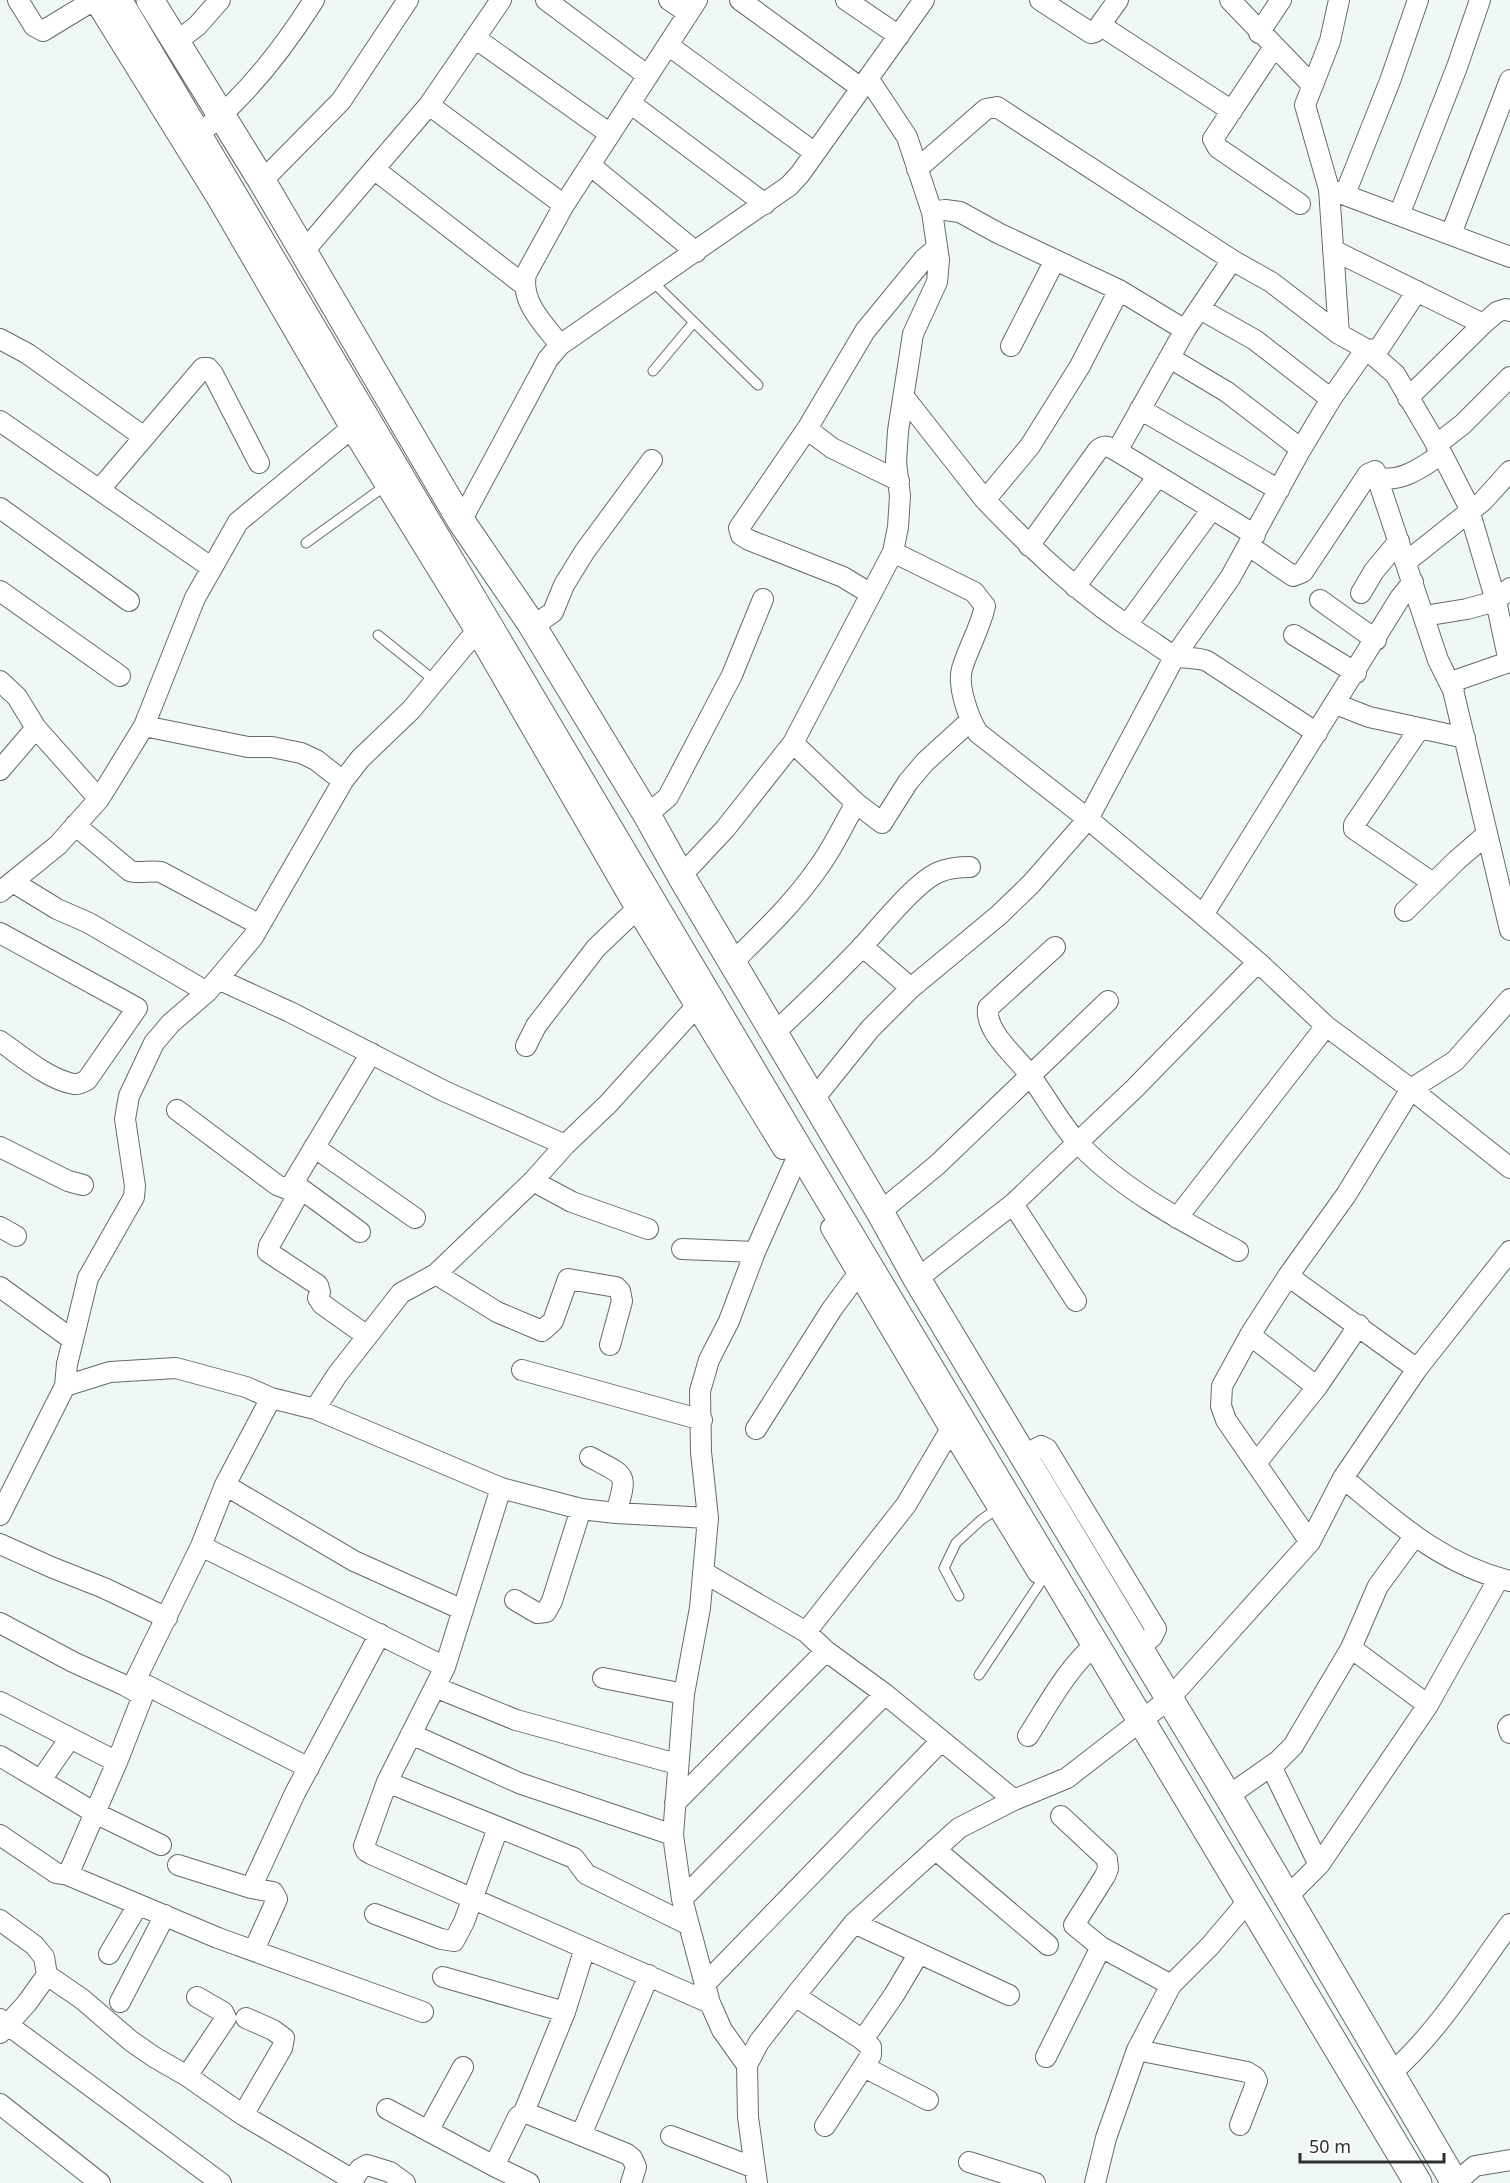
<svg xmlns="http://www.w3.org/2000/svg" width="1510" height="2183" viewBox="0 0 1510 2183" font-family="'Noto Sans',sans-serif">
	<rect width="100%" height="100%" fill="#eff8f2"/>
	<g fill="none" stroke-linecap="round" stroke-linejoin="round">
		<defs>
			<path id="service" d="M 653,282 L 758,385
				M 653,371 L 694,322
				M 306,543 L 385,486
				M 378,635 L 435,681
				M 959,1596 L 944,1568 L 956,1543 L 981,1520 L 997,1509
				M 979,1675 L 1042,1580"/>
			<path id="minor" d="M 18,0 L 34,26 L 43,31 L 94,0
				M 94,0 L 218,200 L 351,429 L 476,632 L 636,909 L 783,1149
				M 546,0 L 648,76
				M 669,0 L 688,13
				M 740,0 L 861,88
				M 846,0 L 899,36
				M 1040,0 L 1091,33 L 1095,32 L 1118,0
				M 1230,0 L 1312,85
				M 1339,0 L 1330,41 L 1305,105 L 1329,189 L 1510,257
				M 1100,25 L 1232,111
				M 1259,33 L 1281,0
				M 475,38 L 610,134
				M 176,42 L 197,26 L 220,0
				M 668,45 L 815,153
				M 1274,47 L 1213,139 L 1218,148 L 1300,204
				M 630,103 L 765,204
				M 429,105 L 564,205
				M 199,134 C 245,98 283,49 314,0
				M 590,165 L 696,252
				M 374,169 L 524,285
				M 917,169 L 986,109 L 997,107 L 1232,260 L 1271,282 L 1339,334
				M 262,181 L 341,101 L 408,0
				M 1345,194 L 1390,81 L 1418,0
				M 932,212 L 945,210 L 960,212 L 998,233 L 1119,290 L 1185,330 L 1232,260
				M 1399,215 L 1457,67 L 1480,0
				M 1451,234 L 1510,80
				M 1333,250 L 1483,324
				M 304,251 L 429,105 L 501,0
				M 1119,290 L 1080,366 L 1030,446 L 985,500 C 1034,551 1084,599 1145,637 C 1154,642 1166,653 1176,656 C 1186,659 1197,657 1207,661 L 1317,733
				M 1200,309 L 1255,340 L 1331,399
				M 1185,330 L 1117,451 L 1255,535
				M 0,339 L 28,354 L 144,437
				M 560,345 C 544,324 520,302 526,274 L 564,205 L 697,0
				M 1011,346 L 1055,260
				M 1366,349 L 1395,374 L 1442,454 L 1467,503 L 1496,601 L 1509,662 L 1457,680 L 1453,690 L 1510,930
				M 1366,349 L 1375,350 L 1380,347 L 1417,291
				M 1170,358 L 1227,392 L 1301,449
				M 904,397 L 985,500
				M 1408,398 L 1483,324 L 1497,312 L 1506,309 L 1510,311
				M 1140,409 L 1279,490
				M 0,421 L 212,568
				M 807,429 L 832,448 L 899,481
				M 1436,445 L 1463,424 L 1510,377
				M 1378,477 C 1401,484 1423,466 1442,454
				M 100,489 L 203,368 L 208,368 L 213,374 L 259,463
				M 0,508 L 129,601
				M 461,521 L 548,359 L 560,345 L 789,186 L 800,174 L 924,0
				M 1029,546 L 1098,450 C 1105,444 1109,447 1117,451
				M 1249,546 L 1293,576 L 1303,572 L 1368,474 L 1375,471 L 1438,660 L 1453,690
				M 893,552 L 974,592 L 985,606 C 980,629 968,648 962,669 C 957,686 969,719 978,733 L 1088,819 L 1203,915 L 1258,962 L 1326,1026 L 1411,1089 L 1510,1168
				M 1406,562 L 1483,501 L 1510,471
				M 1075,587 L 1158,476
				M 0,591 L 120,676
				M 1361,593 L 1374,571 L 1399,541
				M 871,594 L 843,577 L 749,540 L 741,535 L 739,528 L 807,429 L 865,331 L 924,259 L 937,248
				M 1320,600 L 1376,640
				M 1424,616 L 1467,609 L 1496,601 L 1510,588
				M 530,622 L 539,622 L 553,612 L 564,585 L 585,551 L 652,460
				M 1127,625 L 1212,509
				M 1294,635 L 1356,673
				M 0,681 L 17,697 L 36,728 L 99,799
				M 1336,704 L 1369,717 L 1465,738
				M 144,726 L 248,747 L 272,747 L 301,753 L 316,760 L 343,781
				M 1420,728 L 1354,825 L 1354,829 L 1433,883
				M 793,743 L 856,803 L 882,823 L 908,782 L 925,762 L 970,721
				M 0,770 L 36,728
				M 647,815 L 668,797 L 732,675 L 763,599
				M 75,825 L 130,871 C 139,874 151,870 161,872 L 260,925
				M 681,876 L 725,829 L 793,743 L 893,552 L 898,527 L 900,496 L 896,462 L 898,431 L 913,334 L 937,282 L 939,260 L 932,212 L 907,137 L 868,78
				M 13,882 L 57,909 L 89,923 L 207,992
				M 0,892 L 58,845 L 99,799 L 109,783 L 144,726 L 195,598 L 238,522 L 359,422
				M 1405,911 L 1456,861 L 1487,834
				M 1203,915 L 1400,598 L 1413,582
				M 0,933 L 137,1008 L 87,1080 C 83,1082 78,1085 74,1084 C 49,1080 20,1055 0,1041
				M 862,946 L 911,988
				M 1055,947 L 988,1008 C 985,1030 1012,1053 1025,1069 C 1044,1092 1058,1122 1079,1144 C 1123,1190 1182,1221 1238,1251
				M 733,962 C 763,932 794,903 818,868 C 833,848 843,825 856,803
				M 218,979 L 290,1012 L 444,1091 L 565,1145
				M 773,1034 C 802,1007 831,979 859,950 C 878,930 915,882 939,872 C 949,868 959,867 970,867
				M 526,1046 L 536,1026 L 596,948 L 644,902
				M 813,1100 L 870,1029 L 911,988 L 999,915 L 1031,884 L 1088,819 L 1175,656 L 1230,578 L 1301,449 L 1331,399 L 1366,349 L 1339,334 L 1329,189
				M 177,1110 L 277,1185 L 295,1192
				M 0,1147 L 68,1181 L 83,1185
				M 314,1147 L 415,1218
				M 533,1181 L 572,1202 L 648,1229
				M 293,1183 L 360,1232
				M 1013,1204 L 1076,1301
				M 880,1212 L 937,1165 L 1108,1001
				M 1177,1218 L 1326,1026
				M 0,1227 L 16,1236
				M 831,1228 L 951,1431 L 1038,1573
				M 682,1249 L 755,1252
				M 436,1274 L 497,1312 L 542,1331 L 553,1321 L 568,1279 L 616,1287 L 620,1291 L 622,1301 L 610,1345
				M 1288,1276 L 1417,1369
				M 917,1279 L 1013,1204 L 1135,1088 L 1258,962
				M 0,1287 L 73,1340 L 67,1364 L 65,1386 L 0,1515
				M 1250,1335 L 1317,1387
				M 367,1336 L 322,1304 L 318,1298 L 320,1292 L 318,1285 L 268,1252 L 269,1246 L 295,1200 L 293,1183 L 371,1053
				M 73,1340 L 88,1278 L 134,1197 L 135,1186 L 125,1119 L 129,1096 L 154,1043 L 171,1023 L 207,992 L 253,937 L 343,781 L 360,759 L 411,710 L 484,622
				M 522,1370 L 702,1420
				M 65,1386 L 110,1372 L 176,1368 L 246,1387 L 271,1398 L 315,1409 L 501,1488 L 581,1509 L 616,1513 L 708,1518
				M 271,1398 L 225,1485 L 201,1546 L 137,1677 L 142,1683 L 309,1768
				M 315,1409 L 337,1375 L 401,1293 L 436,1274 L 533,1181 L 565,1145 L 608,1104 L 703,999
				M 756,1429 L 832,1309 L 852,1282 L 868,1271
				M 1023,1456 L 1041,1446 L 1047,1449 L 1156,1629 L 1152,1637 L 1138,1649
				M 590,1457 C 627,1477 628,1472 616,1513
				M 1257,1462 L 1317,1387 L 1359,1325
				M 1343,1478 C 1396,1522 1441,1564 1510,1581
				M 225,1485 L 354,1561 L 463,1610
				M 501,1488 L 445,1667 L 387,1782 L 364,1846 L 366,1851 L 371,1854 L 710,2003
				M 1310,1542 L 1226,1420 L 1221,1406 L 1222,1386 L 1250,1335 L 1288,1276 L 1346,1195 L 1411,1089 L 1455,1061 L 1510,999
				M 0,1544 L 51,1567 L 104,1588 L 167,1618
				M 201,1546 L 445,1667
				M 703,1572 L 806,1632 L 906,1505 L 955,1422
				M 515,1600 L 537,1613 L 546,1612 L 552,1601 L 581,1509
				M 0,1623 L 73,1662 L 124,1685 L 140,1694 L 142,1698 L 117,1762 L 68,1875
				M 806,1632 L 826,1651 L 885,1694 L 1014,1800
				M 1351,1648 L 1428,1705
				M 603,1678 L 684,1694
				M 435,1687 L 516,1720 L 677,1764
				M 0,1702 L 117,1762
				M 1510,1725 L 1508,1727 L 1510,1733
				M 411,1734 L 519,1783 L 673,1835
				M 1028,1736 C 1048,1705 1067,1668 1096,1644
				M 0,1756 L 95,1813 L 161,1845
				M 1271,1766 L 1319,1865
				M 41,1780 L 70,1738
				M 387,1782 L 574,1858 L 586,1874 L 689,1925
				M 1228,1796 L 1278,1761 L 1293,1746 L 1351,1648 L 1378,1586 L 1414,1537
				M 675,1803 L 826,1651
				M 1061,1816 L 1107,1859 L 1108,1869 L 1105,1876 L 1074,1925 L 1101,1947
				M 0,1835 L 56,1873 L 68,1875 L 218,1938 L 423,2012
				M 935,1849 L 1048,1945
				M 178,1865 L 251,1888 L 273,1892 L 277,1899 L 254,1950
				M 251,1888 L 295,1793 L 380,1634
				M 1286,1898 L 1319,1865 L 1428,1705 L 1499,1578
				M 682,1899 L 885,1694
				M 375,1914 L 441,1939 L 454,1941 L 464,1922 L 498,1828
				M 0,1920 L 34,1945 L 44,1957 L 47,1975 L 27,2003 L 0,2033
				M 854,1923 L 1009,1995
				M 109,1954 L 138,1905
				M 47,1975 L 82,1999 L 131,2041 L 154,2057 L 187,2076 L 243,2115 L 353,2180
				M 443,1977 L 565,2012
				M 704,1985 L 941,1741
				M 795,1996 L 860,2038 L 867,2034 L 894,1995 L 919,1953
				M 120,2002 L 165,1915
				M 0,2019 L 221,2183
				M 1137,2050 L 1247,2072 L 1255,2077 L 1257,2081 L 1240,2125
				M 1046,2057 L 1101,1947 L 1171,1985
				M 747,2065 L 722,2030 L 710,2003 L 682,1899 L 673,1835 L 684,1694 L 700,1608 L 708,1518 L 701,1452 L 700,1391 L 709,1360 L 729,1321 L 755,1252 L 800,1151
				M 864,2067 L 928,2100
				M 1390,2074 C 1437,2034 1473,1974 1510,1924
				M 187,2076 L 226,2018 L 223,2012 L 197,1997
				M 0,2104 L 100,2183
				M 387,2109 L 494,2166 L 518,2117 L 524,2112 L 627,2154 L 632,2158 L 636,2167 L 631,2183
				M 524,2112 L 565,2012 L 585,1948
				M 243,2115 L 282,2048 L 284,2038 L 273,2030 L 246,2018
				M 825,2126 L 871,2055 L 871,2047 L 860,2038
				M 428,2131 L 463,2067
				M 581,2135 L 649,1975
				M 671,2136 L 755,2168
				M 969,2162 L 1035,2183
				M 494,2166 L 529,2183
				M 351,2183 L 360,2169 L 367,2165 L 390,2172 L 405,2183
				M 757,2183 L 748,2117 L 747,2065 L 759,2042 L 795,1996 L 854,1923 L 959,1828 L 1014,1800 L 1067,1778 L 1169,1699 L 1310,1542 L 1343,1478 L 1417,1369 L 1510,1251
				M 1095,2183 L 1106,2138 L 1137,2050 L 1171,1985 L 1210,1946 L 1248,1901
				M 1455,2183 L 1475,2166 L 1510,2160"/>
			<path id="secondary" d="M 118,0 L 800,1151 L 1418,2183
				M 150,0 L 262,181 L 461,521 L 530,622 L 647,815 L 681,876 L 880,1212 L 917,1279 L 1228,1796 L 1455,2183"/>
		</defs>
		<use href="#service" stroke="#656c67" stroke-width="11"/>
		<use href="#minor" stroke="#656c67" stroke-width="22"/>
		<use href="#secondary" stroke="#656c67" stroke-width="29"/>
		<use href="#service" stroke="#fff" stroke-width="9"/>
		<use href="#minor" stroke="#fff" stroke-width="20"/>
		<use href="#secondary" stroke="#fff" stroke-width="27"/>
	</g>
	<path d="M1300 2153v9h144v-9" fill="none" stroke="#2e322f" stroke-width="3"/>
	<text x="1309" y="2153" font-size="18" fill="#2e322f" stroke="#ffffff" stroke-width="4.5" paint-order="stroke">50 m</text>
</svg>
